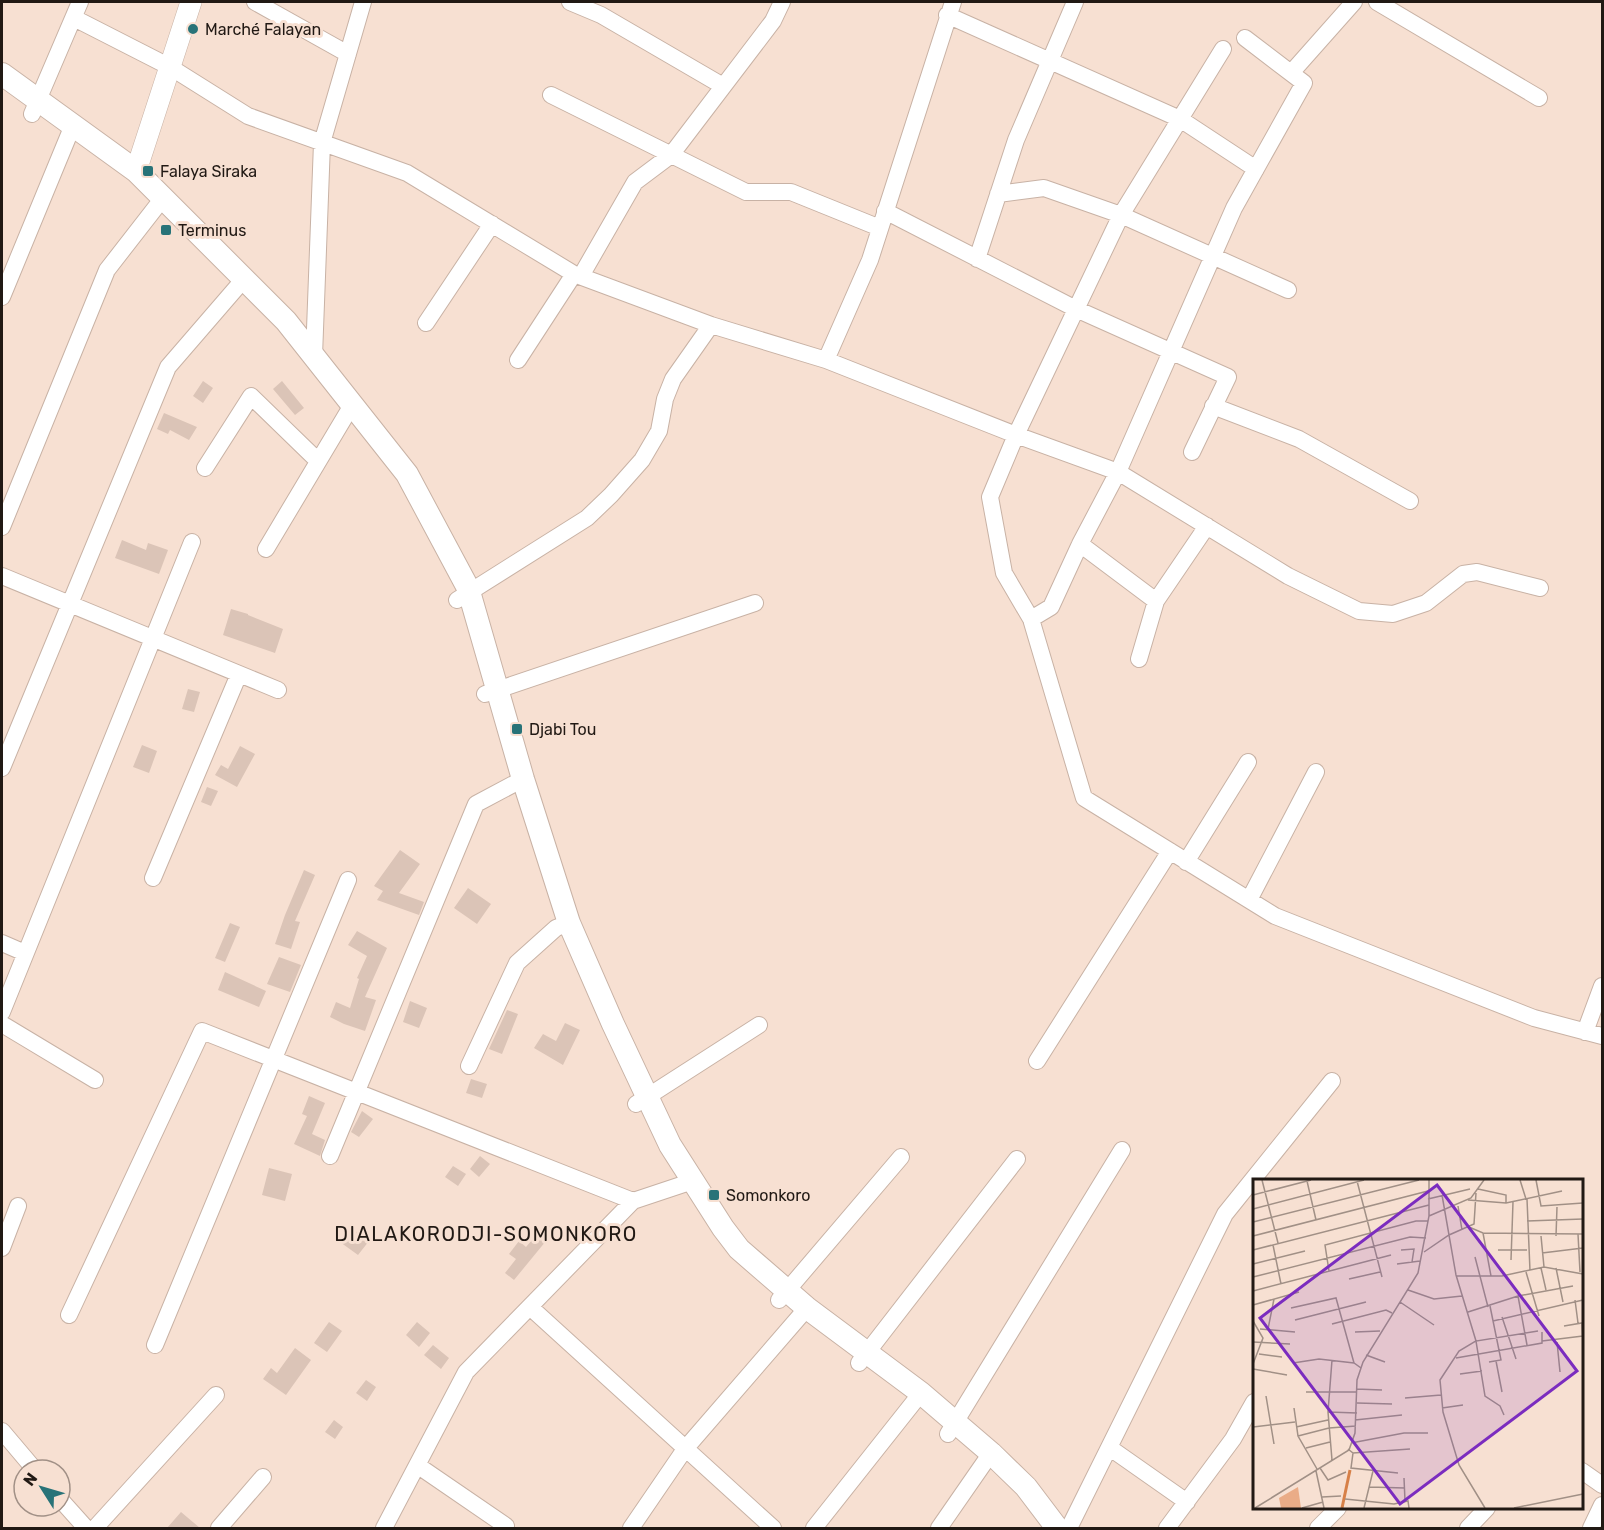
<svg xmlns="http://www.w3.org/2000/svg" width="1604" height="1530" viewBox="0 0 1604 1530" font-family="Rubik,sans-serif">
	<rect width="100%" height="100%" fill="#f7e0d2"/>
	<path fill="#dbc4b7" d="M 203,381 L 213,388 L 203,403 L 193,396 Z
		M 282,381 L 304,408 L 295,415 L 273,389 Z
		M 164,413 L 197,427 L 189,440 L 170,430 L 168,434 L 157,429 Z
		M 122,540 L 146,550 L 148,543 L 168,550 L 159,574 L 115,558 Z
		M 231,609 L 248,614 L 248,615 L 283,629 L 275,653 L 223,635 Z
		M 188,689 L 200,692 L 194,712 L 182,709 Z
		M 142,745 L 157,751 L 149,773 L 133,767 Z
		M 240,746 L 255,754 L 237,787 L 215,775 L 221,765 L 228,769 Z
		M 207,787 L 218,791 L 211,806 L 201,802 Z
		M 400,850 L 420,864 L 399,893 L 424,902 L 419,915 L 377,900 L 383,891 L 374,886 Z
		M 304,870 L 315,875 L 295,921 L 300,922 L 291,949 L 275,944 L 285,915 Z
		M 468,888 L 491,904 L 477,924 L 454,908 Z
		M 230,923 L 240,927 L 225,962 L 215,958 Z
		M 357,931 L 387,948 L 365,997 L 376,1000 L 365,1031 L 344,1024 L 330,1017 L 336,1002 L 350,1008 L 359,979 L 357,978 L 367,956 L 348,945 Z
		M 279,957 L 301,965 L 290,992 L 267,984 Z
		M 225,972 L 266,991 L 259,1007 L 218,990 Z
		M 410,1001 L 427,1008 L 419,1028 L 403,1022 Z
		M 507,1010 L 518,1014 L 502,1054 L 489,1049 Z
		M 565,1023 L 580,1030 L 563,1065 L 534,1048 L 543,1034 L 556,1041 Z
		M 471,1079 L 487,1084 L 482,1098 L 466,1093 Z
		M 309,1096 L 325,1103 L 312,1134 L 325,1140 L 320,1156 L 294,1144 L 307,1116 L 302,1114 Z
		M 362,1111 L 373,1119 L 359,1137 L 351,1132 Z
		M 480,1156 L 490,1164 L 479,1177 L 470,1169 Z
		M 453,1166 L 466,1174 L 458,1186 L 445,1177 Z
		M 269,1168 L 292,1174 L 285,1201 L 262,1195 Z
		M 546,1223 L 555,1230 L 514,1280 L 505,1273 L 516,1259 L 509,1254 L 519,1241 L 526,1247 Z
		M 350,1227 L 369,1241 L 358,1255 L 340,1242 Z
		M 329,1322 L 342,1331 L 327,1352 L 314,1343 Z
		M 417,1322 L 430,1333 L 419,1347 L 406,1335 Z
		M 433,1345 L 449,1358 L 441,1369 L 424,1355 Z
		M 295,1348 L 311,1360 L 286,1395 L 263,1379 L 271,1368 L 277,1373 Z
		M 366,1380 L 376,1387 L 367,1401 L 356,1393 Z
		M 334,1420 L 343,1427 L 335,1439 L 325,1432 Z
		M 181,1512 L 200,1528 L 167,1528 Z"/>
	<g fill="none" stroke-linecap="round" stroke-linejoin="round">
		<defs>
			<path id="minor" d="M 255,2 L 348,54
				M 570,2 L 601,15 L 723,86
				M 1377,2 L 1539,98
				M 947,15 L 1180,119 L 1256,169
				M 74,18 L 170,67 L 248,116 L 407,173 L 574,274 L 711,325 L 826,360 L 1016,435 L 990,497 L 1004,573 L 1031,619 L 1084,798 L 1275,916 L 1534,1018 L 1602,1036
				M 1223,49 L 1121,215 L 1016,435 L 1118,472 L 1288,576 L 1359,611 L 1393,614 L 1426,603 L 1463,574 L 1477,572 L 1540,588
				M 1291,73 L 1354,2
				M 551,95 L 746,192 L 791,192 L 880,228
				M 32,114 L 80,2
				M 998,194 L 1044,188 L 1121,215 L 1288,290
				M 885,211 L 1076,309 L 1228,377 L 1192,452
				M 977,259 L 1016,140 L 1075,2
				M 581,276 L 635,182 L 671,155 L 773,21 L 782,2
				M 2,297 L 73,125
				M 426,323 L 492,224
				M 314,356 L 322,143 L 363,2
				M 518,360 L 574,274
				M 826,360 L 870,260 L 953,2
				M 1213,406 L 1299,439 L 1410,501
				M 205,468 L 251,396 L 318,461
				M 2,527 L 107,270 L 163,198
				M 1080,544 L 1156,601
				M 266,549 L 352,405
				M 2,576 L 278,690
				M 457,600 L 587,518 L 611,495 L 642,460 L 659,431 L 665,399 L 673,379 L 711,325
				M 1031,619 L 1051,607 L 1080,544 L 1118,472 L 1234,208 L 1304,83 L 1245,38
				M 1139,659 L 1156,601 L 1207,526
				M 485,694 L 755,603
				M 2,768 L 168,367 L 244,279
				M 1186,862 L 1248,762
				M 153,878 L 239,674
				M 1249,900 L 1316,772
				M 2,943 L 25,953
				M 2,1012 L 192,542
				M 2,1024 L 95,1080
				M 1585,1032 L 1602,986
				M 1037,1061 L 1170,851
				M 469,1066 L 517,963 L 556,928 L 569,923
				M 636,1104 L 759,1025
				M 330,1156 L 476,804 L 523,779
				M 2,1248 L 18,1206
				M 779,1300 L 901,1157
				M 530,1307 L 773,1528
				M 69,1315 L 202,1031 L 633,1201
				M 155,1345 L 348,880
				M 859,1363 L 1017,1159
				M 2,1431 L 35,1470
				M 948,1434 L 1122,1150
				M 1110,1448 L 1187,1502
				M 417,1465 L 506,1526
				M 1582,1471 L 1602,1485
				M 60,1499 L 86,1528
				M 95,1528 L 216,1395
				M 219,1528 L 263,1477
				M 384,1528 L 466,1372 L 633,1201 L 693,1181
				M 631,1528 L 685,1449 L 807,1308
				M 814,1528 L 921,1393
				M 939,1528 L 991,1453
				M 1069,1528 L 1225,1214 L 1332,1081
				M 1167,1528 L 1233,1439 L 1254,1402
				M 1318,1528 L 1338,1508
				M 1468,1528 L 1487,1508
				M 1591,1528 L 1602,1505"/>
			<path id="tertiary" d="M 136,171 L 191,2"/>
			<path id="secondary" d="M 2,74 L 136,171 L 286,321 L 407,474 L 468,588 L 523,779 L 569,923 L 613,1024 L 670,1145 L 723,1228 L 739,1249 L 807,1308 L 921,1393 L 991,1453 L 1026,1487 L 1057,1528"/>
		</defs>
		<use href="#minor" stroke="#c8b2a5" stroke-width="18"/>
		<use href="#tertiary" stroke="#c8b2a5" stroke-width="22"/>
		<use href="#secondary" stroke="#c8b2a5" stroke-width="24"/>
		<use href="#minor" stroke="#fff" stroke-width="16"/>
		<use href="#tertiary" stroke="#fff" stroke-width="21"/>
		<use href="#secondary" stroke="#fff" stroke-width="22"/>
	</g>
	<g fill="#287378" stroke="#f7e0d2" stroke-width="2">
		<circle cx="193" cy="29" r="6"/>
		<rect x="142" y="165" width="12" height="12" rx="3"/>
		<rect x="160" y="224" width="12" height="12" rx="3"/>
		<rect x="511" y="723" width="12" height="12" rx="3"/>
		<rect x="708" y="1189" width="12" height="12" rx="3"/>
	</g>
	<g text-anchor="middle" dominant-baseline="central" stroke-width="6" stroke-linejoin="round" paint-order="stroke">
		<g font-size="16" fill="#211914" stroke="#f7e0d2" text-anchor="start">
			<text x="205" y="29">Marché Falayan</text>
			<text x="160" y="171">Falaya Siraka</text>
			<text x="178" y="230">Terminus</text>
			<text x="529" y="729">Djabi Tou</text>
			<text x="726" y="1195">Somonkoro</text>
		</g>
		<g font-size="20" letter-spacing="1.5" fill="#211914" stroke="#f7e0d2">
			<text x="486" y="1234">DIALAKORODJI-SOMONKORO</text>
		</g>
	</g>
	<g transform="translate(1253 1179)">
		<rect width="330" height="330" fill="#f7e0d2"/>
		<path d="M 45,308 L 48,329 L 28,329 L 26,319 Z" fill="#eaac87"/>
		<path fill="none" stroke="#d78048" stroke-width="3" d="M 89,329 L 97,291"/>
		<path fill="none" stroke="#a19086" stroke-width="1.5" d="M 9,1 L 25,64M 267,1 L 273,20M 283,1 L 288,27 L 330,24M 54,2 L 63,41M 104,2 L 129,98M 225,10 L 253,16 L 253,24M 0,16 L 58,1M 189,16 L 203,96 L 223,162 L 206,172 L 187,201 L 190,233 L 206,286 L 232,329M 175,20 L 217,10M 274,20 L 277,92M 215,21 L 253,24 L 309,12M 205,27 L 209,51M 0,30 L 111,1M 176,37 L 218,19 L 231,1M 274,42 L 330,40M 0,43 L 166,1M 216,48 L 230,54 L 330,55M 230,54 L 238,97M 325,55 L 327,93M 0,57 L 175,12M 288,57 L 291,88M 303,57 L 304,28M 20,66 L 28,105M 0,71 L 176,26M 148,71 L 161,70 L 159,83M 245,71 L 274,71M 171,73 L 196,56 L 221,45 L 223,14M 289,74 L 330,69M 222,78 L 235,128M 258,81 L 260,23M 0,85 L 52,72M 144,85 L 167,82M 288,89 L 293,111M 303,89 L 310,123M 76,92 L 72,66 L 163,42 L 175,42M 273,93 L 286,137M 203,97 L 249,97 L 291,88 L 330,95M 0,98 L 157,58 L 173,59M 96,100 L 127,93M 155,111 L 181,120 L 209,117M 0,112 L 138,76M 265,117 L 274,166M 322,121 L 325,144M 147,123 L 181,146M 0,126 L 46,113M 38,129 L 83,119 L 101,184M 215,133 L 265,117 L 320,107M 249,138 L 263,180M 42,141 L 113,123M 0,142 L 10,159 L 0,185M 240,142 L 330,121M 79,145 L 133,131 L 139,134M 311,147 L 329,144 L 330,163M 7,150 L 42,153M 15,150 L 21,120M 102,153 L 127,152M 289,162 L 330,157M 0,163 L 37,165M 304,163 L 307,193M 6,175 L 29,178M 113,176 L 132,183M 203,179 L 289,164 L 289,153M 243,182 L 249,213M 236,183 L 248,181 L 237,127M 40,184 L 66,180 L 101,184 L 108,189M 0,190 L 34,196M 207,195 L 229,192M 103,210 L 129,211M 53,213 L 103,213M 13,217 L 21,265M 152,219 L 188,216M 104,224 L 139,225M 41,229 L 45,257 L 64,290M 189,229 L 210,226M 75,233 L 104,234M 251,236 L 247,227 L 232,217 L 223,162 L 285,152M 102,241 L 149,236M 0,248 L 42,243M 43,248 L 75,241M 45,257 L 76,249 L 103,247M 98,264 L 151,254 L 175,254M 53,269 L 77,263M 95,270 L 100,274 L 157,270M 100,274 L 98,289 L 145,294M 79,281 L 75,233 L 79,181M 67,289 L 75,301 L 93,293M 63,292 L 71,329M 151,299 L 152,322M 116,308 L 152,309M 69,318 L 88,317M 92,320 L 141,325 L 155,322 L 156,329M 2,329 L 96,271 L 102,254 L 104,201 L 110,183 L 165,94 L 176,37 L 176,1M 49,329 L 70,323M 111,329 L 120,292M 261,329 L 330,315"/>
		<path fill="#7b2cbf" fill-opacity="0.15" stroke="#7b2cbf" stroke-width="3" d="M 184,6 L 324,192 L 147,325 L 7,139 Z"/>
		<rect width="330" height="330" fill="none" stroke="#211914" stroke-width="3"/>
	</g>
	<rect width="1604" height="1530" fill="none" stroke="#211914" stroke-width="6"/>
	<g transform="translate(42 1488) rotate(307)"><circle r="28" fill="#f7e0d2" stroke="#a19086" stroke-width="1.5"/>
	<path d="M0-4.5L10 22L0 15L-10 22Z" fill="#287378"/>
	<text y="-9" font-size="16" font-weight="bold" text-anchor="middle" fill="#211914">N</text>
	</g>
</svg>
